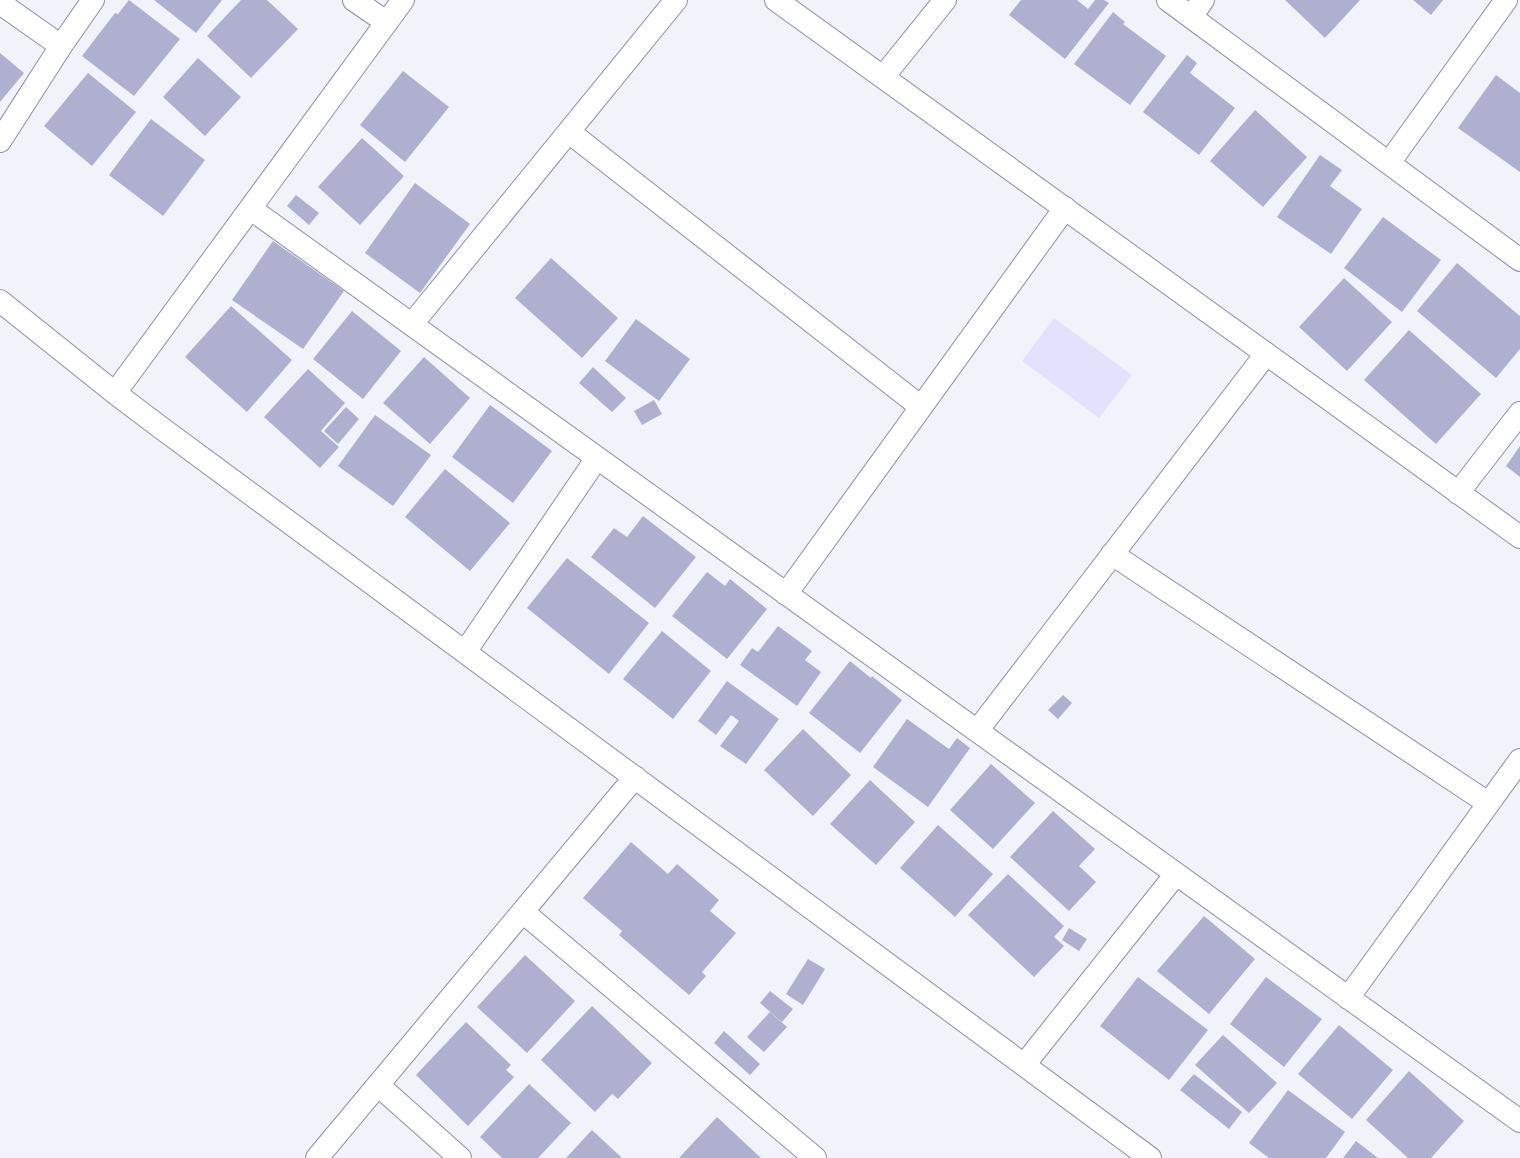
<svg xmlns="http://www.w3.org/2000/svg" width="1520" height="1158" viewBox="0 0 1520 1158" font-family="'Roboto Condensed',sans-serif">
	<rect width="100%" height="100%" fill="#f2f3fa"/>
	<path fill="#e2e2fd" d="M 1054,318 L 1132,375 L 1099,418 L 1022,361 Z"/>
	<path fill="#afafd0" d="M 129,0 L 180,39 L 134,96 L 82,56 L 115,13 L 118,14 Z
		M 154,0 L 222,0 L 196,33 Z
		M 241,0 L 267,0 L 298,29 L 251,78 L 207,36 Z
		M 1021,0 L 1077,0 L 1088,9 L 1095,0 L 1104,0 L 1109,3 L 1065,59 L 1009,15 Z
		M 1285,0 L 1360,0 L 1325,38 Z
		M 1413,0 L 1443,0 L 1431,15 Z
		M 1113,12 L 1125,22 L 1123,24 L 1166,56 L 1130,105 L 1074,64 Z
		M 0,53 L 24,73 L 0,102 Z
		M 1187,55 L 1197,63 L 1190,73 L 1235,108 L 1199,155 L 1143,112 Z
		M 198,58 L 241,97 L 205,136 L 163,97 Z
		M 403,71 L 449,107 L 405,162 L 360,125 Z
		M 88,73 L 136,112 L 92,166 L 44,126 Z
		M 1496,75 L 1520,93 L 1520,172 L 1458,128 Z
		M 1255,110 L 1307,157 L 1263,207 L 1210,161 Z
		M 151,119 L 205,160 L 163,216 L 109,175 Z
		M 362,138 L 404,176 L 360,225 L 318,187 Z
		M 1320,155 L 1342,170 L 1330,186 L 1362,209 L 1331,254 L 1277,217 Z
		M 415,183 L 470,224 L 420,293 L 365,253 Z
		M 296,195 L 319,213 L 309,225 L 287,206 Z
		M 1383,217 L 1441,260 L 1402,312 L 1344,268 Z
		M 273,241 L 344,291 L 303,349 L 232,300 Z
		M 551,258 L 618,318 L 582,358 L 515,298 Z
		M 1457,263 L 1520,316 L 1520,349 L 1496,378 L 1417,311 Z
		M 1344,278 L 1392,322 L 1347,371 L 1299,327 Z
		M 231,306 L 292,360 L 247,412 L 185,357 Z
		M 352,311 L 401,351 L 363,399 L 313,359 Z
		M 636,319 L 690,359 L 659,401 L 605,361 Z
		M 1409,330 L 1481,394 L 1436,444 L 1364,380 Z
		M 424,357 L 470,398 L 430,444 L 383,403 Z
		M 593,367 L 626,398 L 612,412 L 579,383 Z
		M 308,369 L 345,403 L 321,431 L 339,447 L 320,468 L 264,417 Z
		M 654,400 L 662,414 L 642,425 L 634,411 Z
		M 490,405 L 552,451 L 513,503 L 452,457 Z
		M 346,407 L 359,419 L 338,444 L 324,431 Z
		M 375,415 L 431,455 L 393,506 L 338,466 Z
		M 1520,446 L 1520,477 L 1506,466 Z
		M 445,469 L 510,523 L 470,571 L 405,517 Z
		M 643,516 L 696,557 L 655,608 L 591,557 L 614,528 L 627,537 Z
		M 567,558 L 649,623 L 609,674 L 527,608 Z
		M 707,572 L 725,586 L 730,579 L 767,609 L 727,659 L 672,616 Z
		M 778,626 L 812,651 L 805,660 L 821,672 L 797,706 L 740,665 L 752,648 L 758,652 Z
		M 662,631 L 711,671 L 673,719 L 623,679 Z
		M 850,661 L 871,678 L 872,676 L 902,700 L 860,753 L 809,713 Z
		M 727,681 L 779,719 L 746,764 L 720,746 L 739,721 L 731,715 L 716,735 L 698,721 Z
		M 1063,695 L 1072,703 L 1058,719 L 1048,710 Z
		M 907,719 L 949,749 L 957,738 L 970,748 L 928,807 L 873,767 Z
		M 803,729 L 851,775 L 813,816 L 764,770 Z
		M 991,764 L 1035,803 L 993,849 L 950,810 Z
		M 870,780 L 915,822 L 876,865 L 830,824 Z
		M 1053,811 L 1095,849 L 1079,866 L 1096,882 L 1069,911 L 1010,857 Z
		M 938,825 L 993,874 L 955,917 L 900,868 Z
		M 631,842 L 668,874 L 677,864 L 719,900 L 710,911 L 736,933 L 702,972 L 706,976 L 689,995 L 619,935 L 622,931 L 583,898 Z
		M 1008,874 L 1064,926 L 1054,937 L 1064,946 L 1034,977 L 968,915 Z
		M 1204,916 L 1255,959 L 1209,1014 L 1157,971 Z
		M 1069,928 L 1087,939 L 1079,951 L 1062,940 Z
		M 525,955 L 575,1001 L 527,1053 L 477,1007 Z
		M 808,959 L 825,969 L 803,1005 L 786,994 Z
		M 1138,977 L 1208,1030 L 1169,1080 L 1100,1026 Z
		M 1266,977 L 1322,1019 L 1284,1067 L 1230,1024 Z
		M 770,991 L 793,1009 L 782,1022 L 760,1003 Z
		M 592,1006 L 652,1063 L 618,1099 L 612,1094 L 595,1112 L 541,1060 Z
		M 770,1012 L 787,1027 L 764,1052 L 747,1037 Z
		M 466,1022 L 511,1065 L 506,1070 L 514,1077 L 468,1126 L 416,1075 Z
		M 1339,1025 L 1393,1070 L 1352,1119 L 1298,1074 Z
		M 724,1031 L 760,1064 L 750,1075 L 714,1043 Z
		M 1223,1035 L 1277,1083 L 1249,1113 L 1195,1065 Z
		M 1409,1071 L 1464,1121 L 1431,1158 L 1408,1158 L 1366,1120 Z
		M 1194,1074 L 1242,1112 L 1229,1129 L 1180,1090 Z
		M 529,1084 L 571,1123 L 538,1158 L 502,1158 L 480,1137 Z
		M 1288,1090 L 1345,1132 L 1326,1158 L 1269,1158 L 1249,1143 Z
		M 717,1117 L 761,1158 L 679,1158 Z
		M 592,1130 L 622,1158 L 566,1158 Z
		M 1356,1141 L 1378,1158 L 1343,1158 Z"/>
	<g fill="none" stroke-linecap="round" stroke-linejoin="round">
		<defs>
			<path id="minor" d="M 354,0 L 386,22
				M 776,0 L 1520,537
				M 1168,0 L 1520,260
				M 0,3 L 61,46
				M 1191,17 L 1203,0
				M 883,77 L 945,0
				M 569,132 L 921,407
				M 0,141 L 61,46 L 93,0
				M 1389,163 L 1506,0
				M 251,209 L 1520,1121
				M 0,301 L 115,393 L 160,427 L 1150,1158
				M 412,324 L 676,0
				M 115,393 L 403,0
				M 1458,493 L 1520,413
				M 1112,554 L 1488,803
				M 786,594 L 1065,208
				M 465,652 L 597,458
				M 977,731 L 1266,354
				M 523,912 L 815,1158
				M 1348,998 L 1520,760
				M 1024,1065 L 1176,874
				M 378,1085 L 460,1158
				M 317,1158 L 635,777"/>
		</defs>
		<use href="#minor" stroke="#8d8dad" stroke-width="24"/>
		<use href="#minor" stroke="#fff" stroke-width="22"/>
	</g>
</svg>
